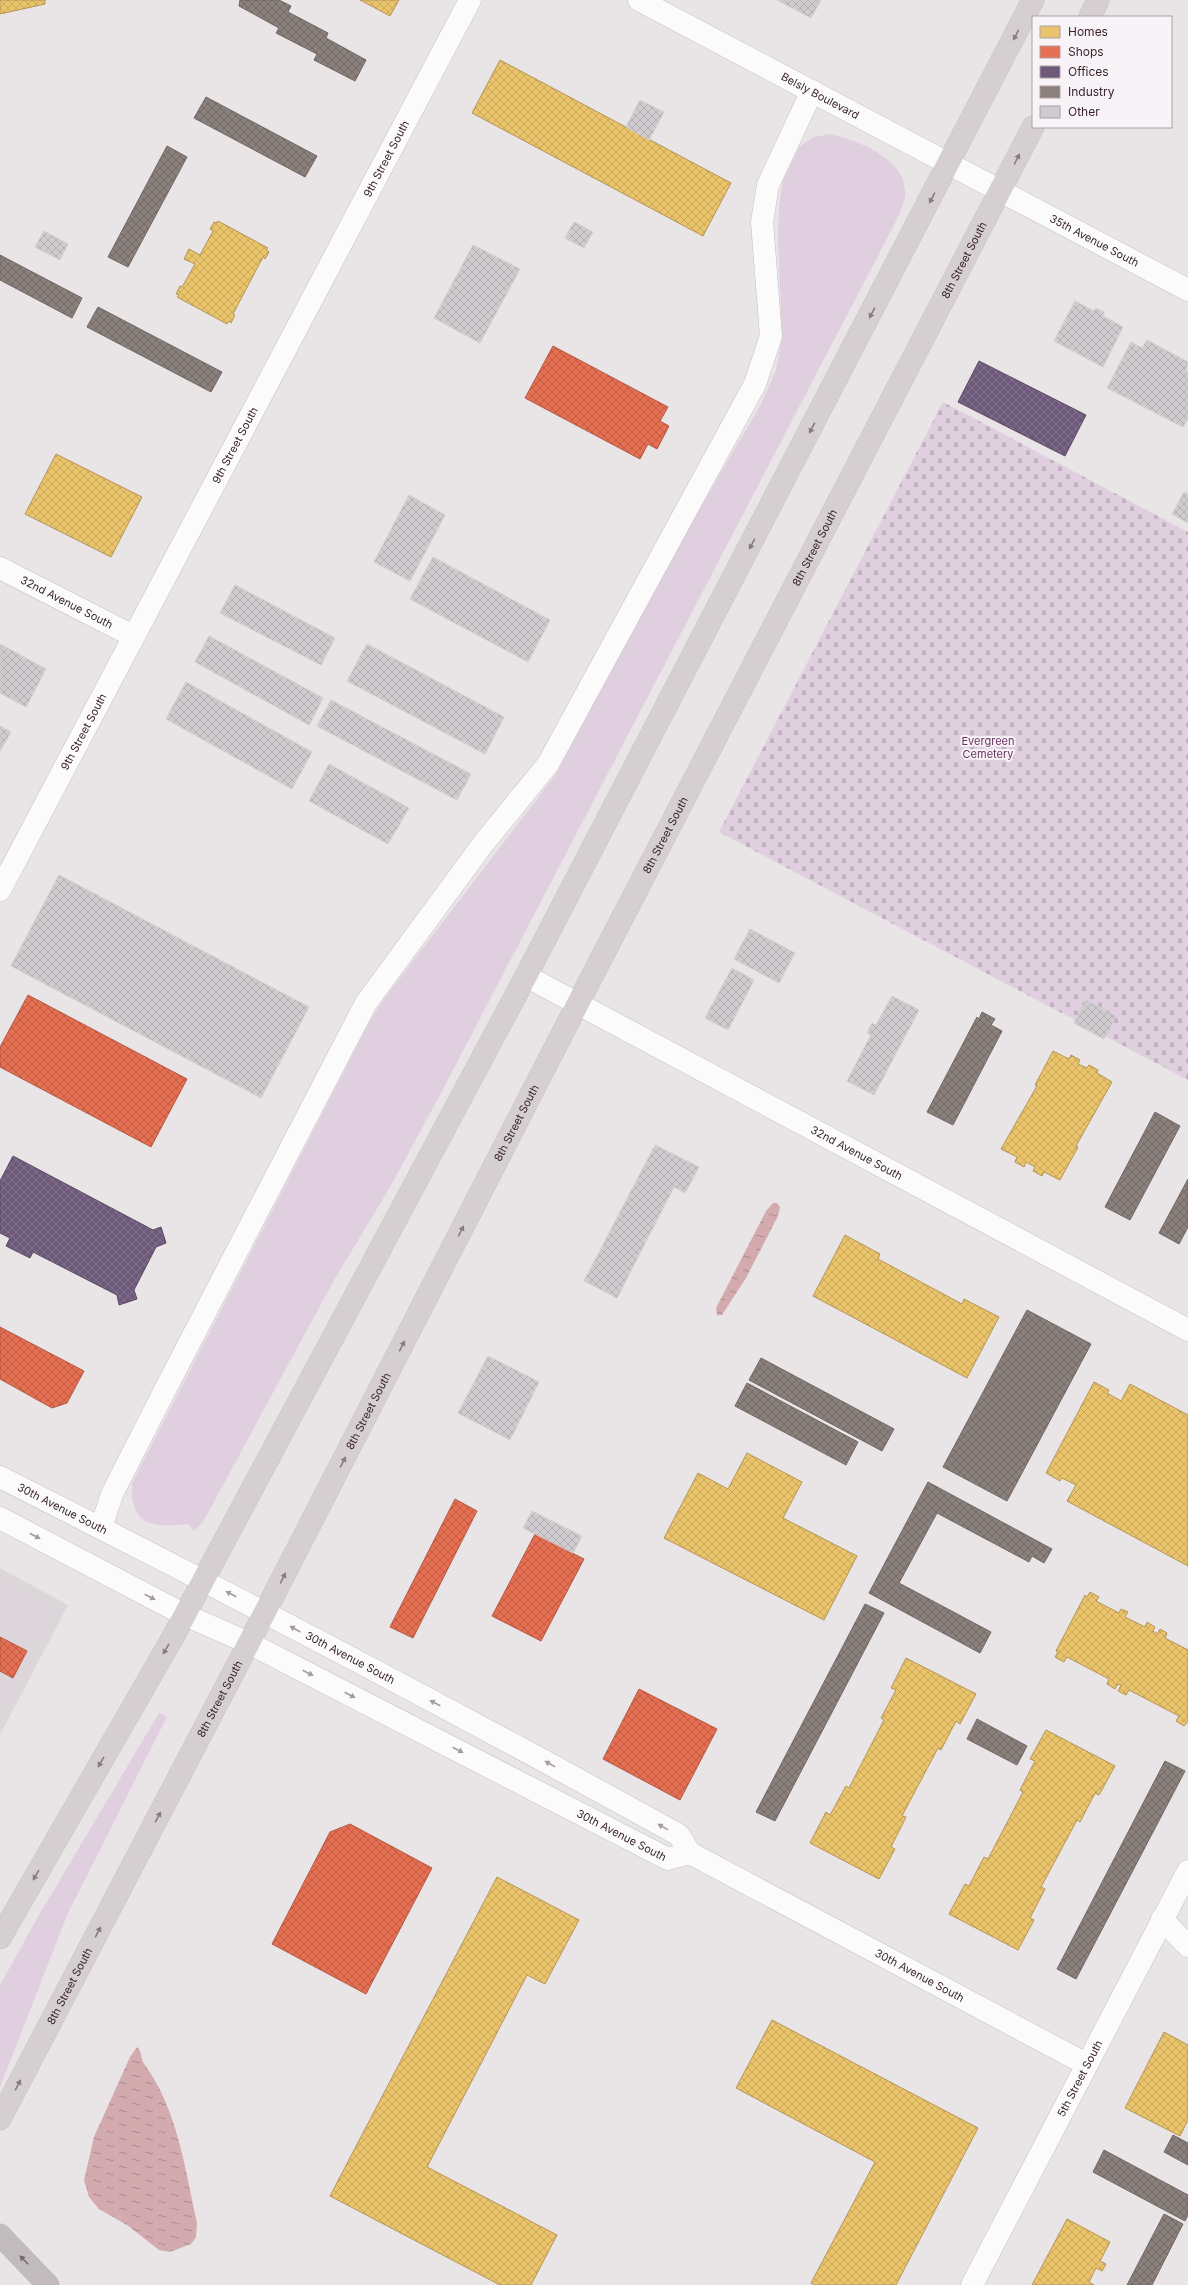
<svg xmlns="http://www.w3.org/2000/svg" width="1188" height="2285" viewBox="0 0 1188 2285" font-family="Inter,sans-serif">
	<defs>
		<pattern id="cemetery-stones" width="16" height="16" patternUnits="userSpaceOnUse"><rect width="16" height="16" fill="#e0d0df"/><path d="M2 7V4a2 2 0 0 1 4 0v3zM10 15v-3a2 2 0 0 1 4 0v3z" fill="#c1b2c0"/></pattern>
		<pattern id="water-ripples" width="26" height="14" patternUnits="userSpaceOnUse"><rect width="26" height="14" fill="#d3aaae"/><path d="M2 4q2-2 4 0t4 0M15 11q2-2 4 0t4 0" fill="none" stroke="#ac8a8e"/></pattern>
		<pattern id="homes-cross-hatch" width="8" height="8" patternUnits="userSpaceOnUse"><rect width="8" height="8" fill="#e9c46a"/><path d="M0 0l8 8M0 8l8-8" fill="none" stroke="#c9a85c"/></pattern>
		<pattern id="shops-cross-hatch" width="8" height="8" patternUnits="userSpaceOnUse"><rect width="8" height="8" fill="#e76f51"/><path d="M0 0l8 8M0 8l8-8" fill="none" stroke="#bc5b44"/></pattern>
		<pattern id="offices-cross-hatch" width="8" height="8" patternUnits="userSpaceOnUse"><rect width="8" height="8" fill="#6d597a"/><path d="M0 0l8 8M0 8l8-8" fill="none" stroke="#83728c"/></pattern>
		<pattern id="industry-cross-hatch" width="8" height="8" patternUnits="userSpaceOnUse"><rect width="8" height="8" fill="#8a817c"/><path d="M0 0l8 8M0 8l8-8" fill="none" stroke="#726966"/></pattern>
		<pattern id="building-cross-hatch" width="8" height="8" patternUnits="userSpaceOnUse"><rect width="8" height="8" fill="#d0cbce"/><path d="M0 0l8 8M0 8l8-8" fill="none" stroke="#b3aeb1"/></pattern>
	</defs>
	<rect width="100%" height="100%" fill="#e9e5e7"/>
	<path fill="#dcd5d9" d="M 0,1568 L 68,1605 L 0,1735 Z"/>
	<path fill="#e0d0df" d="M 830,134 C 858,140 909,160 905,196 C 903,211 888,236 881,250 L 440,1095 L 389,1189 L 333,1282 L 203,1522 L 194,1531 L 188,1524 C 167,1526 138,1530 133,1502 C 131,1496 133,1489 132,1483 L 371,1019 L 384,999 L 556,774 L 668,563 L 761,404 L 776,370 L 782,338 L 778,237 L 779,206 L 783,180 L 800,146 L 814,137 Z
		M 159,1713 L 167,1717 L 68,1913 L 0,2087 L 0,1985 L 39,1915 Z"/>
	<path fill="url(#cemetery-stones)" d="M 943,402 L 1188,532 L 1188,1080 L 719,832 Z"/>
	<path fill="url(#water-ripples)" d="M 773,1203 L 777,1203 L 780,1207 L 778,1216 L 746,1278 L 722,1315 L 717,1315 L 716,1308 L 766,1211 Z
		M 137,2047 C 143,2053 140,2059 145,2065 C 178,2111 185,2169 197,2223 L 196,2237 L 191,2244 L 170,2252 L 159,2250 L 127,2225 L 99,2209 L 89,2197 L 84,2180 L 94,2137 L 130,2057 Z"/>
	<path fill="url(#homes-cross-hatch)" stroke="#b49458" d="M 0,0 L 45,0 L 45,4 L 0,14 Z
		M 360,0 L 399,0 L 390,16 Z
		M 500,60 L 731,183 L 703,236 L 472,113 Z
		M 218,221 L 268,248 L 266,250 L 269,252 L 265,259 L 263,257 L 233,314 L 235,315 L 231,323 L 229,321 L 227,324 L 177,297 L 179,295 L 176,294 L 180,286 L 182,287 L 195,264 L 184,259 L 189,249 L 200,255 L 213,231 L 210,229 L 214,222 L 216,223 Z
		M 56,454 L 142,497 L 111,557 L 25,514 Z
		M 1053,1051 L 1069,1059 L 1071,1055 L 1080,1060 L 1078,1064 L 1087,1068 L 1089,1065 L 1098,1070 L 1097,1073 L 1112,1082 L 1076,1146 L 1078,1147 L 1060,1180 L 1044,1172 L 1042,1176 L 1033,1171 L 1035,1167 L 1026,1162 L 1024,1167 L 1015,1162 L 1017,1157 L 1001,1149 L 1037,1086 L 1035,1085 Z
		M 845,1235 L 880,1254 L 878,1259 L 962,1304 L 964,1299 L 999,1317 L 967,1378 L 813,1296 Z
		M 1094,1382 L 1109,1390 L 1107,1393 L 1121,1401 L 1130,1384 L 1188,1415 L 1188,1566 L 1067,1501 L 1076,1485 L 1062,1478 L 1060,1481 L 1046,1473 Z
		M 747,1453 L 802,1482 L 783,1518 L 857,1556 L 824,1620 L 664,1538 L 698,1473 L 728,1489 Z
		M 1090,1592 L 1099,1597 L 1096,1601 L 1119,1613 L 1121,1609 L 1128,1612 L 1125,1617 L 1145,1627 L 1147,1622 L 1155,1627 L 1153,1631 L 1157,1634 L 1160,1629 L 1167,1633 L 1165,1638 L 1188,1650 L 1188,1721 L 1184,1726 L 1176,1721 L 1179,1716 L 1129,1690 L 1126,1695 L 1118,1691 L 1121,1685 L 1118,1684 L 1115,1689 L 1107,1684 L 1109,1679 L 1067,1657 L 1064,1662 L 1055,1657 L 1058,1652 L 1056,1651 L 1085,1595 L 1087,1597 Z
		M 906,1658 L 976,1694 L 960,1724 L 956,1721 L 941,1750 L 938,1748 L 902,1816 L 906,1817 L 891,1847 L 895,1849 L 879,1879 L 810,1843 L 826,1812 L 830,1815 L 846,1786 L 849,1788 L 884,1720 L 881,1718 L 896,1690 L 891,1688 Z
		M 1046,1730 L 1115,1766 L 1099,1795 L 1095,1793 L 1080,1822 L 1077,1820 L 1041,1887 L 1045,1889 L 1030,1918 L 1034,1920 L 1018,1950 L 949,1914 L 965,1884 L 969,1886 L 984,1857 L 988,1859 L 1023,1792 L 1020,1790 L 1035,1761 L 1030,1759 Z
		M 497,1877 L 579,1920 L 545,1984 L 527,1975 L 427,2167 L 557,2235 L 531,2285 L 500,2285 L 330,2196 Z
		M 772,2020 L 978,2128 L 896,2285 L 815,2285 L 811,2283 L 875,2162 L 736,2088 Z
		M 1164,2032 L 1188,2045 L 1188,2120 L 1180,2136 L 1125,2108 Z
		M 1067,2219 L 1110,2242 L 1100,2261 L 1106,2264 L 1102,2271 L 1096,2268 L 1089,2282 L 1094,2285 L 1032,2285 Z"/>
	<path fill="url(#shops-cross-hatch)" stroke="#b35947" d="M 553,346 L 668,407 L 660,421 L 669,426 L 657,449 L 648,444 L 640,459 L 525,398 Z
		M 28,995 L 187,1079 L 151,1147 L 0,1067 L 0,1047 Z
		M 0,1327 L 84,1371 L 67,1403 L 52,1408 L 0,1379 Z
		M 455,1499 L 477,1511 L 413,1638 L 390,1627 Z
		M 535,1534 L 584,1559 L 541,1641 L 492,1616 Z
		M 0,1637 L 27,1651 L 13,1678 L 0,1671 Z
		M 639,1689 L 717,1729 L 680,1800 L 603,1759 Z
		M 350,1824 L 432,1868 L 366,1994 L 272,1944 L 330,1832 Z"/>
	<path fill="url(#offices-cross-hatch)" stroke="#5e4964" d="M 979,361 L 1086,415 L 1065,456 L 958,402 Z
		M 13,1156 L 153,1230 L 161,1227 L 166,1243 L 156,1247 L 134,1290 L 137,1299 L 119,1305 L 117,1295 L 33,1252 L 30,1258 L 6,1246 L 10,1238 L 0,1233 L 0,1181 Z"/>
	<path fill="url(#industry-cross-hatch)" stroke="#726565" d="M 240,0 L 279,0 L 291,6 L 288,12 L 328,33 L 326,38 L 366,60 L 355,81 L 314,60 L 317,54 L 276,33 L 279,28 L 239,6 Z
		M 206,97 L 317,156 L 305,177 L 194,118 Z
		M 167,146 L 187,157 L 128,267 L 108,257 Z
		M 0,255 L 82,298 L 72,318 L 0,280 Z
		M 98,307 L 222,372 L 211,392 L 87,327 Z
		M 982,1012 L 995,1019 L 991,1025 L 1002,1031 L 953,1125 L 927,1112 L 977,1017 L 979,1019 Z
		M 1155,1112 L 1180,1126 L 1130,1220 L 1105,1207 Z
		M 1188,1179 L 1188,1227 L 1179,1244 L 1159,1233 Z
		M 1027,1310 L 1091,1344 L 1007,1501 L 943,1467 Z
		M 761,1358 L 894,1429 L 882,1451 L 749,1380 Z
		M 747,1383 L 858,1442 L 846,1465 L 735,1406 Z
		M 928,1482 L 1052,1549 L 1044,1563 L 1032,1556 L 1029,1562 L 937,1513 L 899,1583 L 991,1632 L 980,1653 L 869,1593 Z
		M 865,1604 L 884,1613 L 775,1821 L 756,1812 Z
		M 977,1719 L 1027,1746 L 1017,1765 L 967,1739 Z
		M 1165,1761 L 1185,1771 L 1076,1979 L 1057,1969 Z
		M 1173,2135 L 1188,2143 L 1188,2165 L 1164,2152 Z
		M 1104,2150 L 1188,2195 L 1188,2215 L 1185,2221 L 1093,2172 Z
		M 1164,2214 L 1183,2224 L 1152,2285 L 1127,2285 Z"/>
	<path fill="url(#building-cross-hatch)" stroke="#d2cdd0" d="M 777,0 L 821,0 L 811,18 Z
		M 640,100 L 664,112 L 649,140 L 626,127 Z
		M 574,222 L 593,232 L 584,248 L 565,238 Z
		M 44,231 L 68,244 L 60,260 L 35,247 Z
		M 473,245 L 520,269 L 480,343 L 434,318 Z
		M 1075,301 L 1094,311 L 1096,308 L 1104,312 L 1103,316 L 1123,327 L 1103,367 L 1054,341 Z
		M 1147,340 L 1188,362 L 1186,371 L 1188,372 L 1188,418 L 1183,427 L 1107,388 L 1131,342 L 1142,348 Z
		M 1184,492 L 1188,494 L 1188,523 L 1172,514 Z
		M 409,495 L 445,515 L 410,581 L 374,562 Z
		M 433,557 L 550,620 L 528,662 L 410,599 Z
		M 235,585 L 335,638 L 321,665 L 220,613 Z
		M 209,636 L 323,698 L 309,725 L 195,662 Z
		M 0,644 L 46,669 L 26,707 L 0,693 Z
		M 367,644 L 504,717 L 485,754 L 347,681 Z
		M 186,682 L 312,752 L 292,789 L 166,719 Z
		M 331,700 L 471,774 L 457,800 L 317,726 Z
		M 0,726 L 11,732 L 0,751 Z
		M 329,764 L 409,808 L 388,844 L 309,801 Z
		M 59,875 L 309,1007 L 261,1098 L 11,966 Z
		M 750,929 L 795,953 L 779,983 L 734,959 Z
		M 732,968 L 754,980 L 728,1030 L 705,1018 Z
		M 892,996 L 919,1010 L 874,1095 L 847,1081 L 871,1035 L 867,1033 L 872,1023 L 876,1025 Z
		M 1086,1000 L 1116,1016 L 1104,1039 L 1074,1023 Z
		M 655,1145 L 699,1167 L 685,1193 L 674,1187 L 617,1298 L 584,1281 Z
		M 488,1356 L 539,1382 L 510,1440 L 458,1413 Z
		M 532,1511 L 582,1536 L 573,1553 L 523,1528 Z"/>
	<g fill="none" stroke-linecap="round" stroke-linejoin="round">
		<defs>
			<g id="minor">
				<path id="s1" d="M 639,0 L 1188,290"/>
				<path id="s2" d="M 0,568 L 133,636"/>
				<path id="s3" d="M 0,890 L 470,0"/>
				<path id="s4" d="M 526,976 L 1188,1330"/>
				<path id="s5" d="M 0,1477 C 228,1592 455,1711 679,1835 L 690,1853 L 1086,2064"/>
				<path id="s6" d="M 0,1518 L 185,1615 L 249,1643 L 668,1859 L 690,1853"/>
				<path d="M 101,1528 L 112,1494 L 168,1384 L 366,1003 L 483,844 L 548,764 L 755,384 L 771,336 L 762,222 L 768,185 L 812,91"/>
				<path d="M 1162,1919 L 1188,1946"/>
				<path id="s7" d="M 972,2285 L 1188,1871"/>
			</g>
			<g id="major">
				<path d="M 1090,17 L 1098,0"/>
				<path d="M 0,1938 L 173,1637 L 526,976 L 1033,0"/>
				<path id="s8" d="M 0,2119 L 265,1612 L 561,1036 L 1033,127"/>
			</g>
			<path id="highway" d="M 0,2235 L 48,2285"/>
		</defs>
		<use href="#minor" stroke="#c5c1c3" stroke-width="23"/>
		<use href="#major" stroke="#c8c2c5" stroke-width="23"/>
		<use href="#highway" stroke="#c8c2c5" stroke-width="23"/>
		<use href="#minor" stroke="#fcfbfb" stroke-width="22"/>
		<use href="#major" stroke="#d5cfd2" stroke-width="22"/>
		<use href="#highway" stroke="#c1bbbe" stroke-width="22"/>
	</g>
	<defs><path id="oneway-solid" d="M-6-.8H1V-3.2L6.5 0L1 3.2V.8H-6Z"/></defs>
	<g fill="#887a80">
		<use href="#oneway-solid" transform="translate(1016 35) rotate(117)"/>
		<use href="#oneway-solid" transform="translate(1017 159) rotate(-63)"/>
		<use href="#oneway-solid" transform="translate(932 198) rotate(118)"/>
		<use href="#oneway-solid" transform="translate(872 313) rotate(118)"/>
		<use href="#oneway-solid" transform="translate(812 428) rotate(118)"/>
		<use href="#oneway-solid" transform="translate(752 544) rotate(118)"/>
		<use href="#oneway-solid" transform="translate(461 1231) rotate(-63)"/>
		<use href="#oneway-solid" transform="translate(402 1346) rotate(-63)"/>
		<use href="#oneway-solid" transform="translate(343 1462) rotate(-63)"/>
		<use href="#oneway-solid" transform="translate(283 1578) rotate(-63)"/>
		<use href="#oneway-solid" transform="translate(166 1649) rotate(120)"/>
		<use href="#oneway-solid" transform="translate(101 1762) rotate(120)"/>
		<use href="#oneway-solid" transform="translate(158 1817) rotate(-62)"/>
		<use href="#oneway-solid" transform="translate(36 1875) rotate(120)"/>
		<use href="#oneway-solid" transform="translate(98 1932) rotate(-62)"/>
		<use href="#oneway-solid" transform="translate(18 2085) rotate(-62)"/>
	</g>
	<g fill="#a59b9f">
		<use href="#oneway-solid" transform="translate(35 1536) rotate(28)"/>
		<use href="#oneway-solid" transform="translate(231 1594) rotate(-152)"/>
		<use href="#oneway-solid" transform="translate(150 1597) rotate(28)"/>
		<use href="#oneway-solid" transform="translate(295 1629) rotate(-150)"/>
		<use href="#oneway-solid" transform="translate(308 1673) rotate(27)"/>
		<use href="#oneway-solid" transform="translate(350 1695) rotate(28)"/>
		<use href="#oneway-solid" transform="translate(435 1703) rotate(-152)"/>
		<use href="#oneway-solid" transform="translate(458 1750) rotate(27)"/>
		<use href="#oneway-solid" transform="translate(550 1764) rotate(-151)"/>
		<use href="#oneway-solid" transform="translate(663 1827) rotate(-151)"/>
	</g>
	<use fill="#77686f" href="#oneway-solid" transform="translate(24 2260) rotate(-134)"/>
	<g text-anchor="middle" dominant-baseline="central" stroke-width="4" stroke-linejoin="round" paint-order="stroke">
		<g font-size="11" fill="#3a252f" stroke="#f8f3f6">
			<text stroke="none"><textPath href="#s1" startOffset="205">Belsly Boulevard</textPath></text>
			<text stroke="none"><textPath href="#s3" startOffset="827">9th Street South</textPath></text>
			<text stroke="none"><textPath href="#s1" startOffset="515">35th Avenue South</textPath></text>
			<text stroke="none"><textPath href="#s8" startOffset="2094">8th Street South</textPath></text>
			<text stroke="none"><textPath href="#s3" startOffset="503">9th Street South</textPath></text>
			<text stroke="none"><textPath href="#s8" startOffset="1770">8th Street South</textPath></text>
			<text stroke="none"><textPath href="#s2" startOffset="75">32nd Avenue South</textPath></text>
			<text stroke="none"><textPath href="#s3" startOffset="179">9th Street South</textPath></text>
			<text stroke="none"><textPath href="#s8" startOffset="1446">8th Street South</textPath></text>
			<text stroke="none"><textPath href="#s8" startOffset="1122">8th Street South</textPath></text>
			<text stroke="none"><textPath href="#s4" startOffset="375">32nd Avenue South</textPath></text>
			<text stroke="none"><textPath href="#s8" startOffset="798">8th Street South</textPath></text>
			<text stroke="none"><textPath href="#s5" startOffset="70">30th Avenue South</textPath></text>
			<text stroke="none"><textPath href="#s5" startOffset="394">30th Avenue South</textPath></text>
			<text stroke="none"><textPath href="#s8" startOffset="474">8th Street South</textPath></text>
			<text stroke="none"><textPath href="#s6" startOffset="698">30th Avenue South</textPath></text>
			<text stroke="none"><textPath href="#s5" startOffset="1049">30th Avenue South</textPath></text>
			<text stroke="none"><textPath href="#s8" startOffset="150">8th Street South</textPath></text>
			<text stroke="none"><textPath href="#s7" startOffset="233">5th Street South</textPath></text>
		</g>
		<g font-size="11" fill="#6b3463" stroke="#f8f3f6">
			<text x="988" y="741">Evergreen<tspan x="988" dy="13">Cemetery</tspan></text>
		</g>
	</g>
	<rect x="1032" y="16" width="140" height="112" fill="#f8f3f6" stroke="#aca1a6"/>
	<rect x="1040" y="26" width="20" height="12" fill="#e9c46a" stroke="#aca1a6"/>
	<text x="1068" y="36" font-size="12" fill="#3a252f">Homes</text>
	<rect x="1040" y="46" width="20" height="12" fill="#e76f51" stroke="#aca1a6"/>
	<text x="1068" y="56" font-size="12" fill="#3a252f">Shops</text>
	<rect x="1040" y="66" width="20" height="12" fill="#6d597a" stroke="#aca1a6"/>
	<text x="1068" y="76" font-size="12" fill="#3a252f">Offices</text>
	<rect x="1040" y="86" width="20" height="12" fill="#8a817c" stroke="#aca1a6"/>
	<text x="1068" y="96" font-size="12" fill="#3a252f">Industry</text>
	<rect x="1040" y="106" width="20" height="12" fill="#d0cbce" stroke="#aca1a6"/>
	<text x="1068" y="116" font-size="12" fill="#3a252f">Other</text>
</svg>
